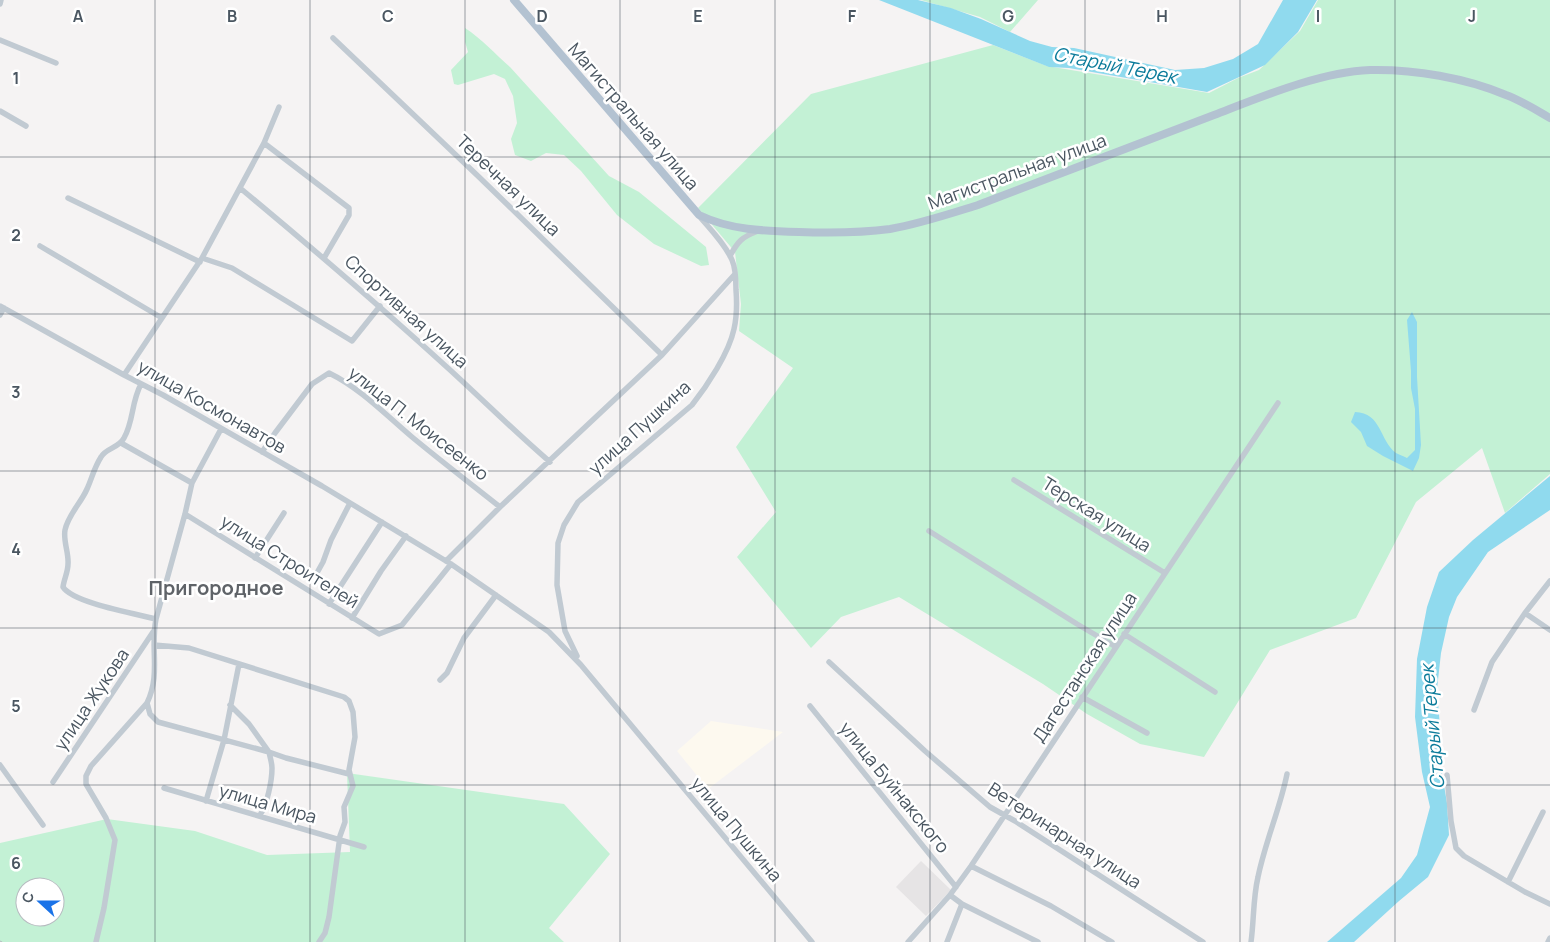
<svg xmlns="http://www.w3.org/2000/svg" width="1550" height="942" viewBox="0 0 1550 942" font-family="Manrope,sans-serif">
	<rect width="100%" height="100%" fill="#f5f3f3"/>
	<path fill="#fdf9ef" d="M 711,721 L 783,732 L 708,789 L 677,751 Z"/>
	<path fill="#e6e4e5" d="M 921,861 L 951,890 L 926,916 L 896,887 Z"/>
	<path fill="#c3f1d5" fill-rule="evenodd" d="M 921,0 L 1038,0 L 1010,32 L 980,17 Z
		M 1318,0 L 1550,0 L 1550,474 L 1505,513 L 1482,448 L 1416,502 L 1356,618 L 1270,650 L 1204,757 L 1140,744 L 1087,714 L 1043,684 L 899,597 L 841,617 L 811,648 L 737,557 L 776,512 L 736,447 L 793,368 L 739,331 L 741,304 L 735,252 L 698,208 L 811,94 L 993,45 L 1047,66 L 1209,93 L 1238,78 L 1259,70 L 1300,31 Z
		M 465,28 C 482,39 495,54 510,67 L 609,176 L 639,192 L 706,247 L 709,265 L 701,266 L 654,244 L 617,215 L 581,171 L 564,155 L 546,153 L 531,161 L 515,155 L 511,139 L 517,123 L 513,96 L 505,79 L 494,74 L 458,85 L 454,84 L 451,70 L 468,52 L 465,42 Z
		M 347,773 L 564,804 L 610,854 L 549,928 L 564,942 L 0,942 L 0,843 L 107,819 L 195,831 L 267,855 L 350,852 ZM 25,887 L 55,887 L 55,917 L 25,917 Z"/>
	<path fill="#90daee" d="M 879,0 L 918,0 L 951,8 L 981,19 L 1030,41 L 1052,47 L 1074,48 L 1175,70 L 1204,68 L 1233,59 L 1258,44 L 1283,0 L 1317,0 L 1298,32 L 1265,65 L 1207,92 L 1069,68 L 1049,67 Z
		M 1412,312 L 1417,322 L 1417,377 L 1421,445 L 1419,458 L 1413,471 L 1383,456 L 1367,446 L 1361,432 L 1351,422 L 1355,412 C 1382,413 1379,440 1396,453 C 1399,455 1404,456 1407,458 L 1415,450 L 1415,409 L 1411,388 L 1411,371 L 1407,320 Z
		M 1550,476 L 1550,510 L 1488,552 L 1457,597 L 1449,617 L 1441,653 L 1437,689 L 1441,740 L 1442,773 L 1447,803 L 1449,835 L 1428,877 L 1399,901 L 1354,942 L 1327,942 L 1401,878 L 1417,855 L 1430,807 L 1422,772 L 1415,717 L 1417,659 L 1427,607 L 1439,572 L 1473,540 Z"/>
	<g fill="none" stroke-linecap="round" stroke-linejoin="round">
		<path stroke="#c1cad2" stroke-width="5.5" d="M 0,4 L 1,0
			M 333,38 L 479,177 L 662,355
			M 0,40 L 56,63
			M 0,111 L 26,126
			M 264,143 L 349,208 L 349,215 L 324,258
			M 240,188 C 311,247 381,307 449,369 C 483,400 515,432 550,462
			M 68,198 L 200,262
			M 40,246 L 162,318
			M 730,256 C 738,241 742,237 758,231
			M 202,258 L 232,268 L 352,341 L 380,306
			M 0,306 L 124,375 L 163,395 L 322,486 L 451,564 L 549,632 L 581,665 L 812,942
			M 0,315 L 4,308
			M 124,375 L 202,258 L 264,143 L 279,107
			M 141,384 C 131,403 134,420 124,438 C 119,448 106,448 101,457 C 94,468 92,478 87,489 C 81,503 68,515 65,530 C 63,541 69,553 68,564 C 68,572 64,579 63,587 C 73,603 137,614 156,619
			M 121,443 L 192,483
			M 262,452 L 275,433 L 312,384 L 329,373 C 360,388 386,415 412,437 C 441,461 471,484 500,507
			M 1014,480 L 1165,573
			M 185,514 L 379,634 L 402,625 L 451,564
			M 929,531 L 1077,624 L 1116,647
			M 255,558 L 284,513
			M 446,561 L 500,507 L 662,355 L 735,274
			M 318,571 L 323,562 L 331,540 L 350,503
			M 329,604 L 382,522
			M 1525,613 L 1550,630
			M 352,618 L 381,571 L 406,536
			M 1124,634 L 1215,692
			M 154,645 L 189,648 L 344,697 L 349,701 L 353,712 L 355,737 L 349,770 L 353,786 L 344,807 L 345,822 L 340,836 L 329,917 L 325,933 L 319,942
			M 577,656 L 565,631 L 557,585 L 558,543 L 564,525 L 578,502 L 692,405 C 707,386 729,353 734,329 C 737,316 737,303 736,290 C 736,280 736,269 732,260 C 725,244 711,230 700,217
			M 829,662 L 925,751 L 990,807 L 1015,821 L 1203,942
			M 440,680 L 447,673 L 464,638 L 496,595
			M 1082,697 L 1147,733
			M 147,703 L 150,714 L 158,722 L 269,752 C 270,757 272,763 272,768 C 272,781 267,805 260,815
			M 230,705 L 249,724 L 269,752 L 286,758 L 349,774
			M 810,706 L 956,887
			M 1474,710 L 1492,662 L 1525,613 L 1550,581
			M 0,765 L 43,825
			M 1447,775 L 1451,821 L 1456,848 L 1464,856 L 1525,892 L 1550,904
			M 53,782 L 153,632
			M 164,788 L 364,847
			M 206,801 L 224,740 L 239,664
			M 971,866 L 1051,906 L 1112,942
			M 1508,882 L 1543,812
			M 950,895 L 962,904 L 1038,942
			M 96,942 L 104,908 L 115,840 L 106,818 L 86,784 L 86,776 L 91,766 L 147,703 C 161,674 150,649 156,619 L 185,514 L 192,483 L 221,429
			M 908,942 L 950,895 L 971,866 L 1278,403
			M 947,942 L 962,904
			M 1251,942 C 1254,920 1253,898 1258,877 C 1265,842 1280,809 1287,774
			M 1548,942 L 1550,938"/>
		<path stroke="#b3c2d1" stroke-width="8" d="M 514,0 L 699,215 C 730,230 764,231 799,232 C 829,233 860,233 890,229 C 919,224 949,214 978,205 C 1057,175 1135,145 1214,115 C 1261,97 1320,72 1370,70 C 1414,69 1466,78 1506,95 C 1522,101 1536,110 1550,118"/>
		<path stroke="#b5b8bd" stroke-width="1" d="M 0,941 L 2,942"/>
	</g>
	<path fill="none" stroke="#4a5661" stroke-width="1" stroke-opacity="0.55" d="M 155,0 L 155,942M 310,0 L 310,942M 465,0 L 465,942M 620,0 L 620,942M 775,0 L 775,942M 930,0 L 930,942M 1085,0 L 1085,942M 1240,0 L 1240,942M 1395,0 L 1395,942M 0,157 L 1550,157M 0,314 L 1550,314M 0,471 L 1550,471M 0,628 L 1550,628M 0,785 L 1550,785"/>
	<g text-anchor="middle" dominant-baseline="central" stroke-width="5" stroke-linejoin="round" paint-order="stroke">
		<g font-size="18" fill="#4a5661" stroke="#fff">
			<text transform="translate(634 116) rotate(49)">Магистральная улица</text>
			<text transform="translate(1017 171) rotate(-20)">Магистральная улица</text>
			<text transform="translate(509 185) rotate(44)">Теречная улица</text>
			<text transform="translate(407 311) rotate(42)">Спортивная улица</text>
			<text transform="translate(212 406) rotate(30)">улица Космонавтов</text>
			<text transform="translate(419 423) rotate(38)">улица П. Моисеенко</text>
			<text transform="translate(639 427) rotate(-42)">улица Пушкина</text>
			<text transform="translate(1097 514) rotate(32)">Терская улица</text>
			<text transform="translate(290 561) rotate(32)">улица Строителей</text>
			<text transform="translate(1084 667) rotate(-57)">Дагестанская улица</text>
			<text transform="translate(91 699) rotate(-56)">улица Жукова</text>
			<text transform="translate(895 787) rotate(51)">улица Буйнакского</text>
			<text transform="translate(268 803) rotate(16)">улица Мира</text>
			<text transform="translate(737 829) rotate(50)">улица Пушкина</text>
			<text transform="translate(1065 835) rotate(33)">Ветеринарная улица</text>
		</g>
		<g font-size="19" font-style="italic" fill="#0c7c9b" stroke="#fff">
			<text transform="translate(1115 65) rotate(11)">Старый Терек</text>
			<text transform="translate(1432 727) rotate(-95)">Старый Терек</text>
		</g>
		<g font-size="20" font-weight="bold" fill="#5f6368" stroke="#fff">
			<text x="216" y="587">Пригородное</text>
		</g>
	</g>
	<g font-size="16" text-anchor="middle" font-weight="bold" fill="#4a5661" stroke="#fff" stroke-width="5" stroke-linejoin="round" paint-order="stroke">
		<text x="78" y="22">A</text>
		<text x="232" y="22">B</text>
		<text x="388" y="22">C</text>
		<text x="542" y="22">D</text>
		<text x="698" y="22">E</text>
		<text x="852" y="22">F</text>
		<text x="1008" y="22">G</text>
		<text x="1162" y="22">H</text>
		<text x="1318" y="22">I</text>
		<text x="1472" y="22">J</text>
		<text x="16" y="84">1</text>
		<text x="16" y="241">2</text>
		<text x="16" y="398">3</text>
		<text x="16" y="555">4</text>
		<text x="16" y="712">5</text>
		<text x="16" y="869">6</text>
	</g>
	<g transform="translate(40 902) rotate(291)"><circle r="24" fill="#ffffff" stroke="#b7bbc0"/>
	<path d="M0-4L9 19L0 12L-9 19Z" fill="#1a73e8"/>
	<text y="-8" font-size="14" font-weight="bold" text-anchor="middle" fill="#4a5661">С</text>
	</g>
</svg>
